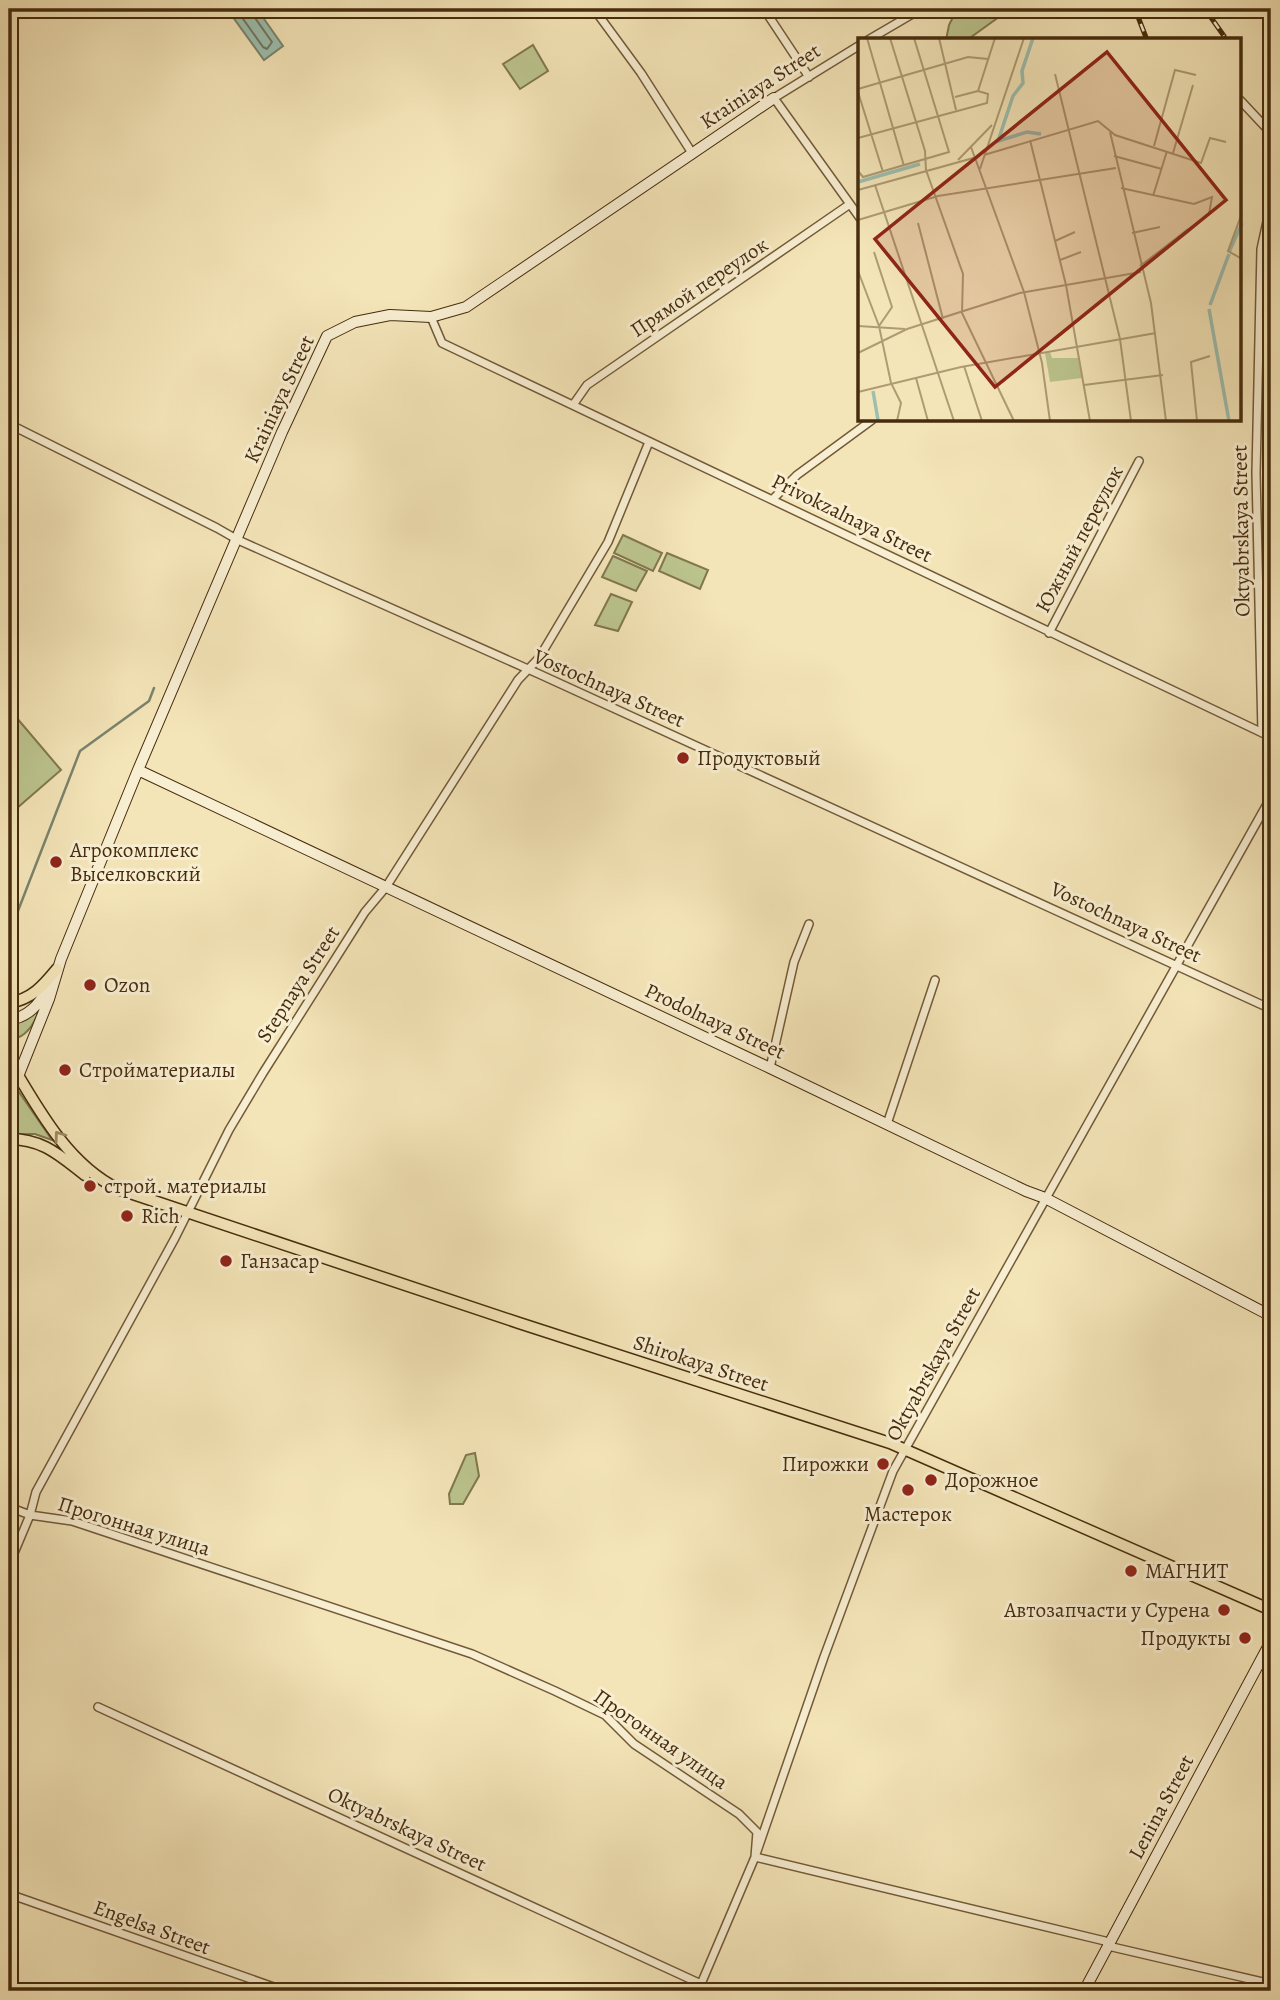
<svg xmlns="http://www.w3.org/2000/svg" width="1280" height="2000" viewBox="0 0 1280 2000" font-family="Alegreya,serif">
	<rect width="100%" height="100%" fill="#f4e5b8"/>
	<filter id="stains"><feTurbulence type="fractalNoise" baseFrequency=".00286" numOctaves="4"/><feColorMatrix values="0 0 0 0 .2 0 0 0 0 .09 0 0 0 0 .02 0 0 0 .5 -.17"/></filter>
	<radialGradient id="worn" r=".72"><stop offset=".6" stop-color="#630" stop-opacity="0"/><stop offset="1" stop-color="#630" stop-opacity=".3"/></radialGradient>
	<path fill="#bcc58e" stroke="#81784e" stroke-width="2" d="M 957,9 L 1010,9 L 967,40 L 946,40 L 949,25 Z
		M 533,45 L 548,71 L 520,89 L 503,64 Z
		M 623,535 L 662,553 L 653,571 L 614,553 Z
		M 667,553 L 708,570 L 700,589 L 659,571 Z
		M 613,556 L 647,571 L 636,591 L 602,577 Z
		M 611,594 L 632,602 L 618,631 L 595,625 Z
		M 16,717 L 61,770 L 9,815 L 9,723 Z
		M 39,1011 C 34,1024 25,1039 10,1039 L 9,1024 Z
		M 19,1092 L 52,1140 L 35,1134 L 9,1134 L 9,1120 Z
		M 475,1453 L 479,1476 L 463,1504 L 450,1504 L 449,1494 L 466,1455 Z"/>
	<path fill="#9cbfaf" stroke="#7a846e" stroke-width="2" d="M 227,9 L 257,9 L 283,46 L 264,60 Z"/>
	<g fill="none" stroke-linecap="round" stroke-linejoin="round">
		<path stroke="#71765e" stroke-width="2" d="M 236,9 L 263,47 L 267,49 L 272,42 L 253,15 L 252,9"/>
		<path stroke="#7a846e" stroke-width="2.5" d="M 1271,625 L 1271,645
			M 9,934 L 80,751 L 149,701 L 154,688"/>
		<defs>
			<path id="street" d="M 594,9 L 641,73 L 692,153
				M 764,9 L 809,77
				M 868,40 L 921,9
				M 860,45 L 774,98 L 860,218
				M 1240,100 L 1271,133
				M 431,317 L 442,343 L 1271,737
				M 573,405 L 587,385 L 850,204
				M 9,424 L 217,528 L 238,540 L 539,674 L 1271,1009
				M 773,499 L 797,475 L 872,420
				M 1049,633 L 1139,461
				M 1262,733 L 1256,473 L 1261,249 L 1271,203
				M 770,1068 L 794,962 L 809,924
				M 887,1124 L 935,980
				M 9,1507 L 30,1515 L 72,1521 L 472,1654 L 555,1691 L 605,1715 L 634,1744 L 739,1814 L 757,1832 L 755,1857 L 1105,1941 L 1108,1946 L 1271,1984
				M 9,1565 L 30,1515 L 36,1492 L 175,1238 L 229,1130 L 263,1073 L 365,912 L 386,887 L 518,680 L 539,658 L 608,542 L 649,442
				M 98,1707 L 701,1984
				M 9,1894 L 285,1991
				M 698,1991 L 755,1857 L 824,1657 L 893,1471 L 1271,797"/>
			<path id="secondary" d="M 138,770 L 770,1068 L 1026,1191 L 1045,1198 L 1271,1316
				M 9,1020 C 28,1017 39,1005 48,988
				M 9,1099 L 49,999 L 61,959 L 138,770 L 282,432 L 327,336 L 355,322 L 390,315 L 431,317 L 466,307 L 774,98
				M 1084,1991 L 1271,1641"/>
			<path id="primary" d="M 9,1003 C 32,999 43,986 57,969
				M 9,1060 C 37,1107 67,1164 118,1189 L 519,1323 L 890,1443 L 1271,1610
				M 9,1139 C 43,1139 59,1155 85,1175"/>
		</defs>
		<use href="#street" stroke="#725a38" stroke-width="10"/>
		<use href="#secondary" stroke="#462c0d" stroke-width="12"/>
		<use href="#primary" stroke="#462c0d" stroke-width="13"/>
		<use href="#street" stroke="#f8eed1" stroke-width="7"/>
		<use href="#secondary" stroke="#f8eed1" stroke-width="10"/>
		<use href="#primary" stroke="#f4e5b8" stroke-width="10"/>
		<defs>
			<path id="rail" d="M 1135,9 L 1147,40
				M 1205,9 L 1224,36
				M 1264,9 L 1271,17"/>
		</defs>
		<use href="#rail" stroke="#462c0d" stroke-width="5"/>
		<use href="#rail" stroke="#f8eed1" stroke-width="2.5" stroke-dasharray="8" stroke-linecap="butt"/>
	</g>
	<defs><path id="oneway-chevron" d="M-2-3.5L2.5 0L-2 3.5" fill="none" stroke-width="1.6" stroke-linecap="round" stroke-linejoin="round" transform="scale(1.75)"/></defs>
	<use stroke="#9d8862" href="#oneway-chevron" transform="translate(59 1136) rotate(-126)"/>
	<g fill="#8f2418" stroke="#f8eed1" stroke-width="2.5">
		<circle cx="683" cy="758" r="7"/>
		<circle cx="56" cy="862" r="7"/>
		<circle cx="90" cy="985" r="7"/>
		<circle cx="65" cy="1070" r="7"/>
		<circle cx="90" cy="1186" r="7"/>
		<circle cx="127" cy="1216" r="7"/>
		<circle cx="226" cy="1261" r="7"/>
		<circle cx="883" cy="1464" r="7"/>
		<circle cx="931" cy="1480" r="7"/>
		<circle cx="908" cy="1490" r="7"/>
		<circle cx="1131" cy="1571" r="7"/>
		<circle cx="1224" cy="1610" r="7"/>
		<circle cx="1245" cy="1638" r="7"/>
	</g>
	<g text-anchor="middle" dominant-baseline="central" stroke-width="6" stroke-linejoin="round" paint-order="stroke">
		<g font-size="21" fill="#462c0d" stroke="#f8eed1">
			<text transform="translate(760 86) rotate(-33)">Krainiaya Street</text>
			<text transform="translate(699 287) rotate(-34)">Прямой переулок</text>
			<text transform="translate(279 399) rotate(-65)">Krainiaya Street</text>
			<text transform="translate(852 518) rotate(26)">Privokzalnaya Street</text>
			<text transform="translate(1241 531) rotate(-91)">Oktyabrskaya Street</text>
			<text transform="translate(1079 539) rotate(-62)">Южный переулок</text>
			<text transform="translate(609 688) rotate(24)">Vostochnaya Street</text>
			<text transform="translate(1126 922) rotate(25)">Vostochnaya Street</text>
			<text transform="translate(298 984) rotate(-57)">Stepnaya Street</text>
			<text transform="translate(715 1021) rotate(25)">Prodolnaya Street</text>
			<text transform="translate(701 1363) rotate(18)">Shirokaya Street</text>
			<text transform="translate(933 1364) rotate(-61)">Oktyabrskaya Street</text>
			<text transform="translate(134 1526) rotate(17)">Прогонная улица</text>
			<text transform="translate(661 1739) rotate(35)">Прогонная улица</text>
			<text transform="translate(1161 1807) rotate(-62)">Lenina Street</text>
			<text transform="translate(407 1829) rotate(25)">Oktyabrskaya Street</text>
			<text transform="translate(152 1927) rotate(20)">Engelsa Street</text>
		</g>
		<g font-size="21" fill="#462c0d" stroke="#f8eed1" text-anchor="start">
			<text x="697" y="758">Продуктовый</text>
			<text x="70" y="850">Агрокомплекс<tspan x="70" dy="24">Выселковский</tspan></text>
			<text x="104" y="985">Ozon</text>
			<text x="79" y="1070">Стройматериалы</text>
			<text x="104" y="1186">строй. материалы</text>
			<text x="141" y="1216">Rich</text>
			<text x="240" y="1261">Ганзасар</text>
			<text x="869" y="1464" text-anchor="end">Пирожки</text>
			<text x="945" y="1480">Дорожное</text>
			<text x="908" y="1514" text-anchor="middle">Мастерок</text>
			<text x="1145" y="1571">МАГНИТ</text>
			<text x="1210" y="1610" text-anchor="end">Автозапчасти у Сурена</text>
			<text x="1231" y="1638" text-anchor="end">Продукты</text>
		</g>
	</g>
	<g transform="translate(858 38)">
		<rect width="383" height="383" fill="#f4e5b8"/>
		<path d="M 192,314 L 194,320 L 220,320 L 224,340 L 192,344 L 187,315 Z" fill="#bcc58e"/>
		<path fill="none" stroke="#9cbfaf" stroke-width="3.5" d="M 175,0 L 164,33 L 165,45 L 155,58 L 140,103 L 169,94 L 183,96M 0,144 L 62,126M 330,192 L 331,192 L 293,222 L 293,221 ZM 371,214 L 384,185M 352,267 L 371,216M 351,271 L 371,383M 15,353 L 20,382"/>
		<path fill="none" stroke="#ae9b74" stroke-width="2" d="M 9,0 L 46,128M 32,0 L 67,113 L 68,132 L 105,236 L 104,275 L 156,383M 81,0 L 98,72M 197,36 L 262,301 L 273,383M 0,51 L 110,19 L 130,21M 120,53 L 137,0M 0,54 L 25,134M 97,59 L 120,53M 252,94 L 293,265 L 308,383M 0,100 L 129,65 L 130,56 L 120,53M 172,102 L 208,247 L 232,383M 296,108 L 317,32 L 338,37M 113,109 L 166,254 L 184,325 L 192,383M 315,115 L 335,47M 126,117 L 240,83 L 257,97 L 343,125 L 352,100 L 368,104M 256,118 L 304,131M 100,122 L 134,87M 122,131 L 166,0M 0,133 L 5,139 L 91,114 L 56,0M 17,147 L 96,383M 263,150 L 336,166 L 354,159 L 351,176 L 282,228M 0,152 L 119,119 L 126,112M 295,158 L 309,113M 384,175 L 370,213 L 384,221M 0,182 L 80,158 L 258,130M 60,185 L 85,281M 274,195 L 302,189M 197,203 L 217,194M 16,214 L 34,269 L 21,288M 202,222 L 223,214M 0,233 L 21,288 L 33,345 L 43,365 L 39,383M 0,288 L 47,291M 0,315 L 49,291 L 162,255 L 283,234M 106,328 L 124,383M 58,340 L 70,383M 226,347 L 305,337M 0,354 L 103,329 L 298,295M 339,383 L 333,324 L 352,318"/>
		<path fill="#8f2418" fill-opacity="0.15" stroke="#8f2418" stroke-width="3.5" d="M 249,14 L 368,162 L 137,349 L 17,201 Z"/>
		<rect width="383" height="383" fill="none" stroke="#462c0d" stroke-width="3.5"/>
	</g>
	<rect width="1280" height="2000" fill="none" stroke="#f4e5b8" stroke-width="35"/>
	<rect x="10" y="10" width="1259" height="1979" fill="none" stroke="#462c0d" stroke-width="3.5"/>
	<rect x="18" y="18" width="1245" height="1965" fill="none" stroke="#462c0d" stroke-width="2"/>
	<rect width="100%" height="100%" filter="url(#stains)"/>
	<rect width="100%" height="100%" fill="url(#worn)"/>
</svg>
